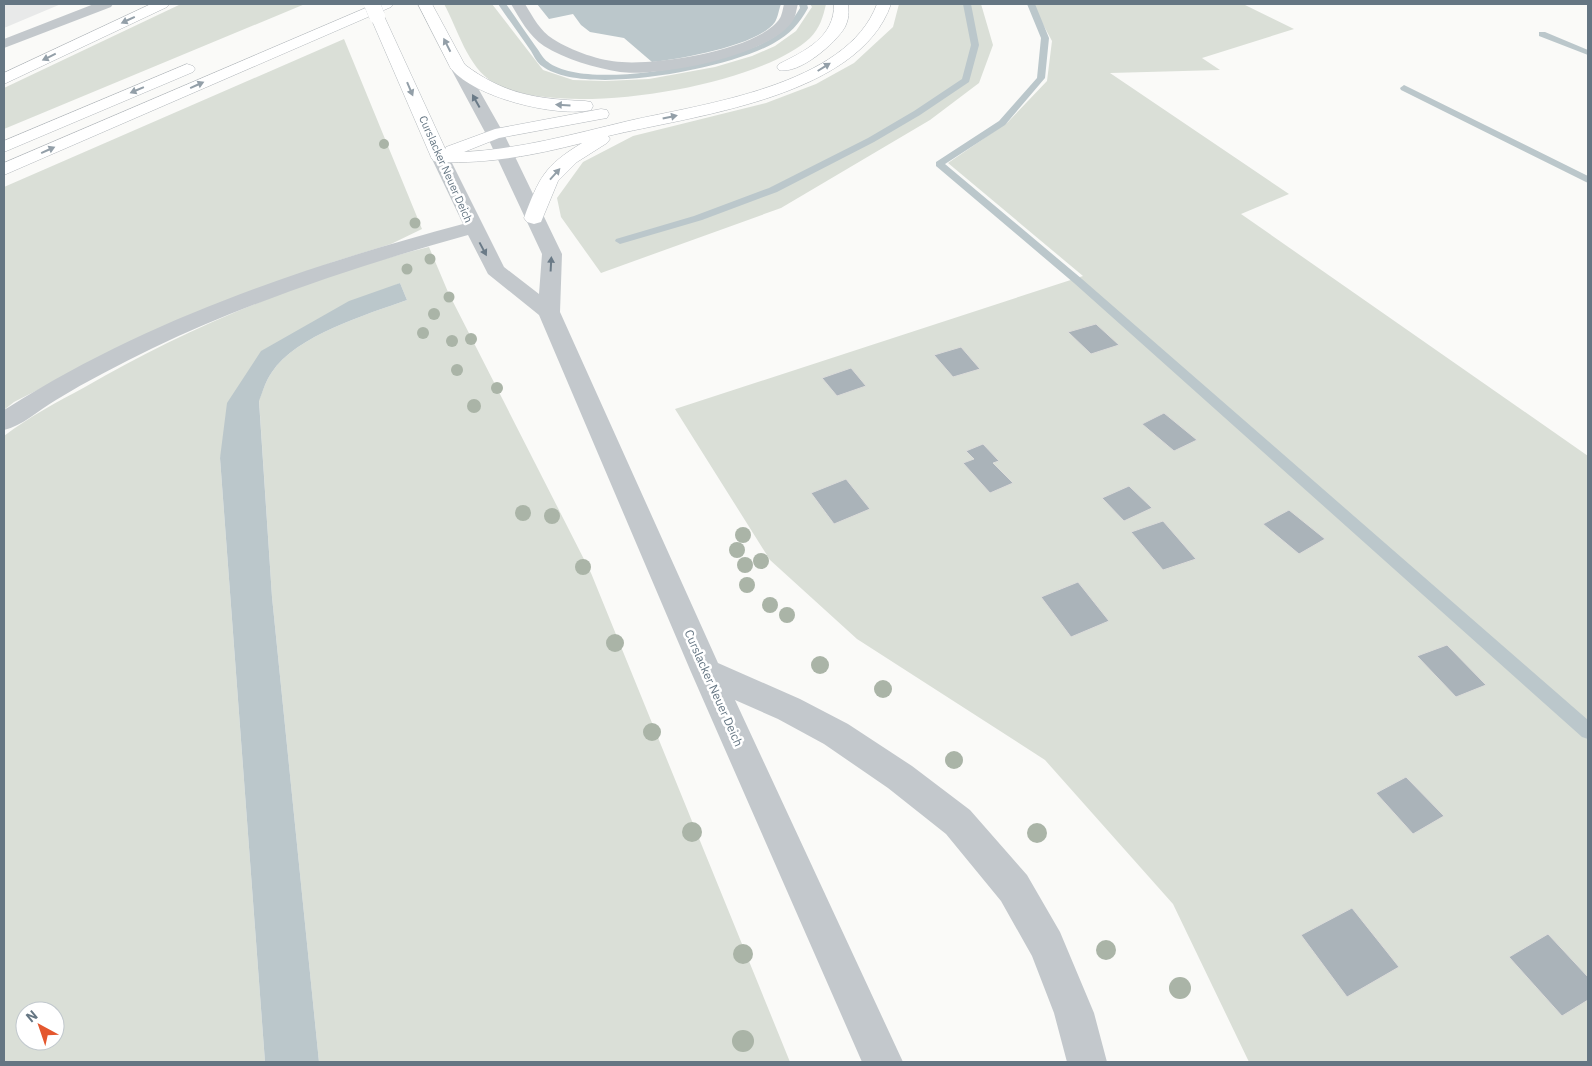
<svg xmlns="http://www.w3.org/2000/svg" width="1592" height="1066" viewBox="0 0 1592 1066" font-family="'IBM Plex Sans',sans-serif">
	<rect width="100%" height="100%" fill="#fafaf8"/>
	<path fill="#e8e9e9" d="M 4,4 L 61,4 L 4,28 Z"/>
	<path fill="#dadfd7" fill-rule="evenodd" d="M 181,4 L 305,4 L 4,129 L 4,88 Z
		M 444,4 L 492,4 L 543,70 L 573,80 L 605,81 L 649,79 L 715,67 L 752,56 L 775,46 L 796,31 L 812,7 L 810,4 L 826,4 C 823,17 820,28 810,38 C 757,88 557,120 494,83 C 467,67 458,29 444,4 Z
		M 899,4 L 981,4 L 993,45 L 979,83 L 930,120 L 781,208 L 601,273 L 561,217 L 557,198 L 583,162 L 633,136 L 766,103 L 816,84 L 854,63 L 893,27 Z
		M 1032,4 L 1243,4 L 1294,29 L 1202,58 L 1220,70 L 1110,73 L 1289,194 L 1241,214 L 1588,456 L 1588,1062 L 1249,1062 L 1173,904 L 1045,760 L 857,639 L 770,560 L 675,409 L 1083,276 L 948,163 L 1008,122 L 1047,81 L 1052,41 Z
		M 344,39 L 422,229 L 391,244 L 333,262 L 134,341 L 14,402 L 4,410 L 4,187 Z
		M 429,247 L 448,292 L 591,573 L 790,1062 L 319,1062 L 272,597 L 259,400 C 263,391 266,380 272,372 C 295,336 368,314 407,300 L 400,283 L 262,351 L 220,458 L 265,1062 L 4,1062 L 4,436 C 29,417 57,402 85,387 C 190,326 312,276 429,247 ZM 25,1011 L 55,1011 L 55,1041 L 25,1041 Z"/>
	<path fill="#bbc7cb" d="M 537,4 L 781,4 C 779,9 778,17 775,22 C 758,46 680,59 652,62 L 624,38 L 590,32 L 581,25 L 573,14 L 549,19 Z
		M 400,283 L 407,300 C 368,314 295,336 272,372 C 266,380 263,391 259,401 L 272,597 L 319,1062 L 265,1062 L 220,458 L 227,403 L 261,351 L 349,301 Z"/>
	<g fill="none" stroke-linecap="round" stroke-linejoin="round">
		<path fill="#bbc7cb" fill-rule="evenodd" d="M 498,4 L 506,4 C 516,18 526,33 536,47 C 540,52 543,59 548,62 C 586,92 729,63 769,40 C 783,32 792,22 800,8 L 799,4 L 807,4 L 808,8 C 799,24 790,34 774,43 C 731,68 584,98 542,66 C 537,63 534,56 531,51 C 520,35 509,20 498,4 Z
			M 963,4 L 971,4 L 979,45 L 969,82 L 920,115 L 874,142 L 777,192 L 702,220 L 620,244 L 615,241 L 616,239 L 694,216 L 769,188 L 868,138 L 914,111 L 962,79 L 971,45 Z
			M 1027,4 L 1035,4 L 1049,38 L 1045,78 L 1005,125 L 945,164 L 1082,279 L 1588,720 L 1588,739 L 1582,737 L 1074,283 L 936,166 L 936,162 L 999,121 L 1037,78 L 1041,38 Z
			M 1539,32 L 1545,32 L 1588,50 L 1588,55 L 1539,36 Z
			M 1404,85 L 1588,176 L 1588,183 L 1401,90 L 1400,88 Z"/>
	</g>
	<path fill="#aab3b9" stroke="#dcdcda" d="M 1096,324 L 1119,345 L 1091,354 L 1068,332 Z
		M 961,347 L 980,369 L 953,377 L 934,355 Z
		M 851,368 L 866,386 L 837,396 L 822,378 Z
		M 1164,413 L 1197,440 L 1174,451 L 1142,424 Z
		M 983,444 L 999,461 L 993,463 L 1013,483 L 990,493 L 963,463 L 974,459 L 966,451 Z
		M 846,479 L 870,509 L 834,524 L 811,493 Z
		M 1129,486 L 1152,508 L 1124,521 L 1102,498 Z
		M 1289,510 L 1325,539 L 1299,554 L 1263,524 Z
		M 1163,521 L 1196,559 L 1163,570 L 1131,532 Z
		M 1078,582 L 1109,621 L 1071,637 L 1041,597 Z
		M 1447,645 L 1486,685 L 1456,697 L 1417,656 Z
		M 1406,777 L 1444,816 L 1413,834 L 1376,793 Z
		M 1352,908 L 1399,967 L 1347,997 L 1301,935 Z
		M 1548,934 L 1588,977 L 1588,1000 L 1562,1016 L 1509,957 Z"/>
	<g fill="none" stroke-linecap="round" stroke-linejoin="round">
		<defs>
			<path id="major" d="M 418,4 L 432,4 L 466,67 L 464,70 L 452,70 L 450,67 Z
				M 377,12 L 382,13 L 384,16 L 449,157 L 446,161 L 440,162 L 434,161 L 431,157 L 370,16 L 372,13 Z"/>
			<path id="highway" d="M 151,4 L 169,4 L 167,7 L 4,84 L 4,73 Z
				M 375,4 L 393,4 L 391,7 L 4,175 L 4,163 Z
				M 834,4 L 848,4 C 849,12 849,19 845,27 C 836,43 799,75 779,70 L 777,67 L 779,64 C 805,51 835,37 834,4 Z
				M 877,4 L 891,4 C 859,98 691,116 608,136 L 610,139 L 607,143 L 577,162 L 558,181 L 541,222 L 534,224 L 527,222 L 524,218 C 539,178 544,166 582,143 C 535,155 489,164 440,162 L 434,161 L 431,157 L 434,153 L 444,152 L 446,147 L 495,129 L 601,109 L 607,110 L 609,114 L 607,118 L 601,119 L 499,138 L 464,152 C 520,149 574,134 628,121 C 702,104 847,86 877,4 Z
				M 458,62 L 464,64 C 503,94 536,99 585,101 L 591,102 L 593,106 L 591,110 C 557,118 471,97 450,67 L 452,64 Z
				M 187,64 L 193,66 L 195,69 L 193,72 L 4,152 L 4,141 Z"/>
		</defs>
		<use href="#major" stroke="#b5babe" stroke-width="1"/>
		<use href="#highway" stroke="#b4b9bd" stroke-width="1"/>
		<path fill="#c3c8cc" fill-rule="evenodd" d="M 94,4 L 113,4 L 111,7 L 4,48 L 4,39 Z
			M 511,4 L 525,4 C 533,17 540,31 553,39 C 572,51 600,61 622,62 C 656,65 760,50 780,18 C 782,15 783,8 784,4 L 798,4 C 796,10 796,17 792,22 C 768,56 660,77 620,72 C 595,68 565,59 544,46 C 529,36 520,19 511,4 Z
			M 458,62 L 464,64 L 466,67 L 504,134 L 562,254 L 560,312 L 718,663 L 800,699 L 848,724 L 912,766 L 970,810 L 1027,875 L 1060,932 L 1094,1013 L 1107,1062 L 1067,1062 L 1054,1013 L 1032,956 L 1001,901 L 946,834 L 888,788 L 824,744 L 778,719 L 735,700 L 903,1062 L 862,1062 L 691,672 L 539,315 L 488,274 L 468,235 C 360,265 254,300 153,348 C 120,364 87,381 56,400 C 39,410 22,426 4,430 L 4,410 L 9,407 C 148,319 306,266 463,224 L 431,157 L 434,153 L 440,152 L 446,153 L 449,157 L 504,267 L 539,294 L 542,254 L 486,134 L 450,67 L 452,64 Z"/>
		<use href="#major" fill="#fff" fill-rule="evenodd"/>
		<use href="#highway" fill="#fff" fill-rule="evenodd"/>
		<defs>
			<path id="major-bridge" d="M 372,4 L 377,16"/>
		</defs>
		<use href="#major-bridge" stroke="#b5babe" stroke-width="16" stroke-linecap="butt"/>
		<use href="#major-bridge" stroke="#fff" stroke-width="16"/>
	</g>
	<g fill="#aab4a7">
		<circle cx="384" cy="144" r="5"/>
		<circle cx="415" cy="223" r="5.5"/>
		<circle cx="430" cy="259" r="5.5"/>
		<circle cx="407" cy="269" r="5.5"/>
		<circle cx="449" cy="297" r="5.5"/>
		<circle cx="434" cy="314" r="6"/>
		<circle cx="423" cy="333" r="6"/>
		<circle cx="471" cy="339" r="6"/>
		<circle cx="452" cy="341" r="6"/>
		<circle cx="457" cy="370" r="6"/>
		<circle cx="497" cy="388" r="6"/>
		<circle cx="474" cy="406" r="7"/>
		<circle cx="523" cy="513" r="8"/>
		<circle cx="552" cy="516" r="8"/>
		<circle cx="743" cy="535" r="8"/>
		<circle cx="737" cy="550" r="8"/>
		<circle cx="761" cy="561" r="8"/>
		<circle cx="745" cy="565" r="8"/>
		<circle cx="583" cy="567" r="8"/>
		<circle cx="747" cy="585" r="8"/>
		<circle cx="770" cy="605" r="8"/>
		<circle cx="787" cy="615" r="8"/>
		<circle cx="615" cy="643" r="9"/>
		<circle cx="820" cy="665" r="9"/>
		<circle cx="883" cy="689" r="9"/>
		<circle cx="652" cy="732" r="9"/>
		<circle cx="954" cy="760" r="9"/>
		<circle cx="692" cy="832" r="10"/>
		<circle cx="1037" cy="833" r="10"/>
		<circle cx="1106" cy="950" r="10"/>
		<circle cx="743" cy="954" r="10"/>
		<circle cx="1180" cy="988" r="11"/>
		<circle cx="743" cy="1041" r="11"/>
	</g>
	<defs><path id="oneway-solid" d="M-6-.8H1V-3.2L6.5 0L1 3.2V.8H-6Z" transform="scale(1.25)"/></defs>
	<g fill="#939fa8">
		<use href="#oneway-solid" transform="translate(128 20) rotate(155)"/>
		<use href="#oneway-solid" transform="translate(447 45) rotate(-117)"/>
		<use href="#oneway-solid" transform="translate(49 57) rotate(154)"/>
		<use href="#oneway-solid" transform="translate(824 67) rotate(-32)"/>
		<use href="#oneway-solid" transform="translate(197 85) rotate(-24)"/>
		<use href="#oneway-solid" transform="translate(410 89) rotate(67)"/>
		<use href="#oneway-solid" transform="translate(137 90) rotate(157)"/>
		<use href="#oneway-solid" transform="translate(563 105) rotate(-177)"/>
		<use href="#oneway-solid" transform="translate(670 117) rotate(-12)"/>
		<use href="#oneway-solid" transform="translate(48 150) rotate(-24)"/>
		<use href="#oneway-solid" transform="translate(555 174) rotate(-48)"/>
	</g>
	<g fill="#6a7a87">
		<use href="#oneway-solid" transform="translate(476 101) rotate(-119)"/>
		<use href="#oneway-solid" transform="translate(483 249) rotate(62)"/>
		<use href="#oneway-solid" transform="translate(551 264) rotate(-87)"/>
	</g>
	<g text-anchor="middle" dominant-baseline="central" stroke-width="5" stroke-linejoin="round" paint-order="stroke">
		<g font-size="11" fill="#657683" stroke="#fff">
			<text transform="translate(446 169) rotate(66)">Curslacker Neuer Deich</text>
		</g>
		<g font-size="12" fill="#657683" stroke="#fff">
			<text transform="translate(714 688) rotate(66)">Curslacker Neuer Deich</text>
		</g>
	</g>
	<rect width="1592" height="1066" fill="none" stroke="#657683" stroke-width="10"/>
	<g transform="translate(40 1026) rotate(320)"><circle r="24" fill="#ffffff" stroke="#c1c8cd"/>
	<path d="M0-4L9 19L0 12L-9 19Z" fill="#e4572e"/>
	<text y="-8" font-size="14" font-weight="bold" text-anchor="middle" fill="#657683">N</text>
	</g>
</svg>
